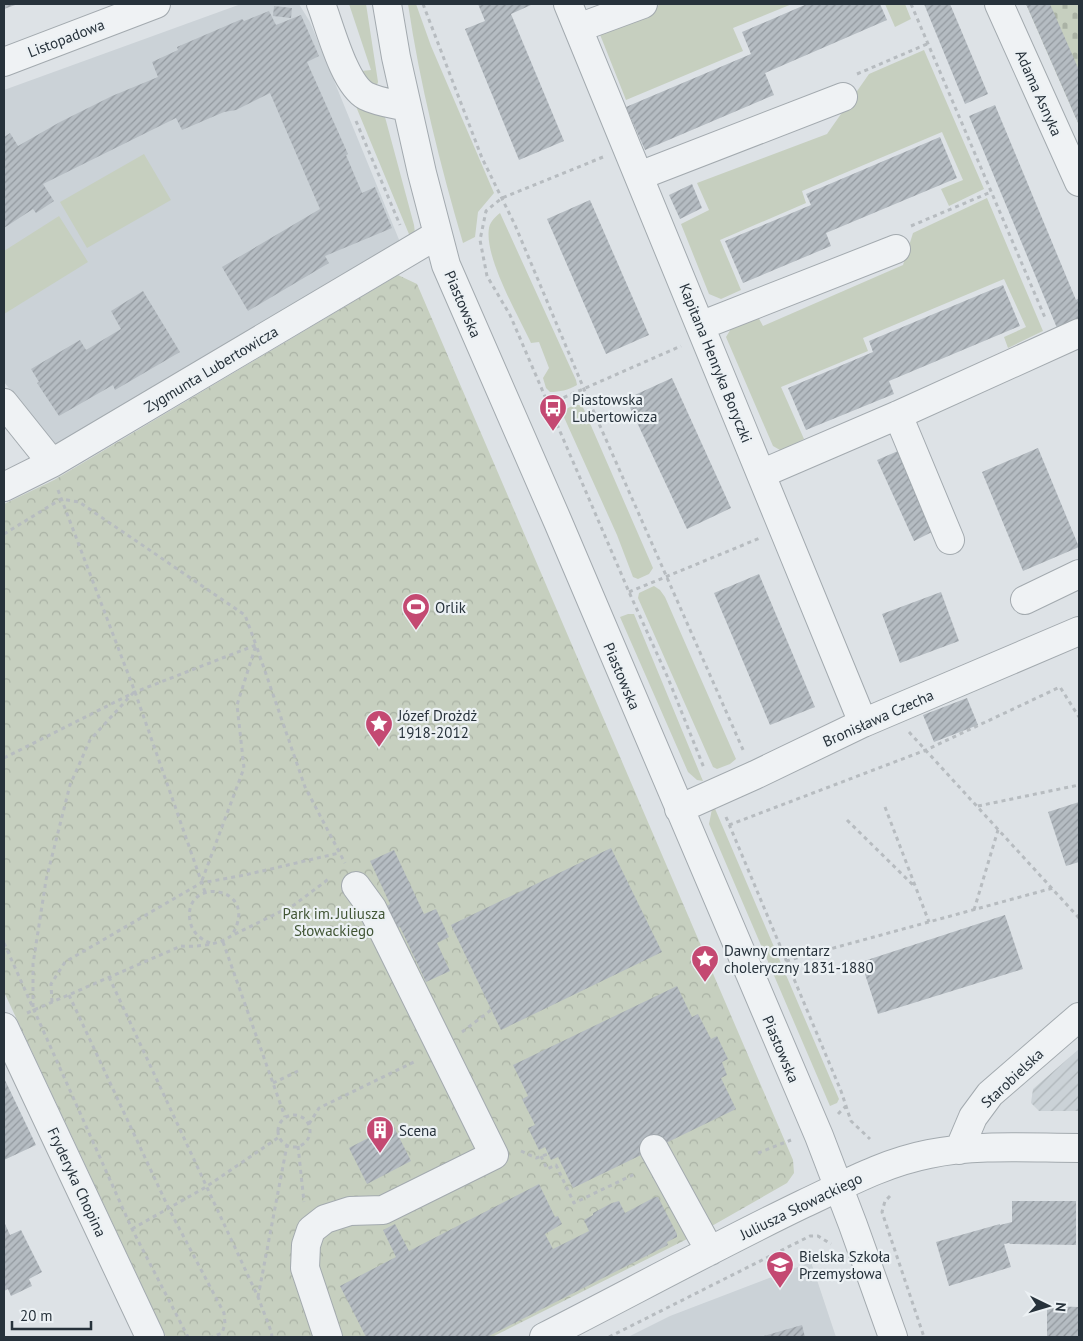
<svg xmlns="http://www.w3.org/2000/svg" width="1083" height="1341" viewBox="0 0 1083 1341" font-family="'PT Sans',sans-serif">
	<defs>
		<pattern id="industrial-furrows" width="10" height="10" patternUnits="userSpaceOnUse" patternTransform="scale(1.25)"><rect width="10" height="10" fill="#cbd2d7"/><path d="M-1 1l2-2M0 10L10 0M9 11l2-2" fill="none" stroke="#aeb5b9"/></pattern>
		<pattern id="forest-crowns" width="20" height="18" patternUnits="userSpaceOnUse" patternTransform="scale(1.25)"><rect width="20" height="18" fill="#c6cfbf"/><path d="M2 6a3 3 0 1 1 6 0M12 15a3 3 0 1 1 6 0" fill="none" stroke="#aab2a5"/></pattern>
		<pattern id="cemetery-stones" width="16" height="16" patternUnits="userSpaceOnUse" patternTransform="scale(1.25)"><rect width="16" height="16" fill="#c6cfbf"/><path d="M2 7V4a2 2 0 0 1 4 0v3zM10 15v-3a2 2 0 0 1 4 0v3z" fill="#aab2a5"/></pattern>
		<pattern id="building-hatch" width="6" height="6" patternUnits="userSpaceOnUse" patternTransform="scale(1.25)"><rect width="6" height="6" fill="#b5bcc2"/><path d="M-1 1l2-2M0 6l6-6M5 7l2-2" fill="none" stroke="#93999f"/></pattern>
	</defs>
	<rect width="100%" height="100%" fill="#dde2e6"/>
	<path fill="#cbd2d7" d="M 241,4 L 299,4 L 310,22 L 402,247 L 55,446 L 4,382 L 4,90 Z
		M 811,1262 L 836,1337 L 628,1337 L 670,1316 Z"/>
	<path fill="url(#industrial-furrows)" d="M 1079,1049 L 1079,1111 L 1039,1111 L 1031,1103 L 1033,1089 Z"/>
	<path fill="#c6cfbf" d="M 349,4 L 366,4 L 378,82 L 376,88 L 352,72 L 371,70 Z
		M 408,4 L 416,4 L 431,46 L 494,193 L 478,212 L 475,237 L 463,243 C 440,164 420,85 408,4 Z
		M 662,4 L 792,4 L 733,28 L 743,51 L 626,100 L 597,27 Z
		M 885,4 L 905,4 L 911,19 L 895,27 Z
		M 924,50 L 984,189 L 949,206 L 941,189 L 963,180 L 942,132 L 802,191 L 806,203 L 720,240 L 741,290 L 721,299 L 709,294 L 681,224 L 709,210 L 697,183 L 827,134 L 869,74 Z
		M 350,92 L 381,112 L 385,117 L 414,225 L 415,233 L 411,239 Z
		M 144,154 L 171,200 L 87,248 L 60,202 Z
		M 987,198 L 1043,331 L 1008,348 L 1004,337 L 1026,327 L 1004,279 L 863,338 L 868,351 L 781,387 L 804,439 L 787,448 L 780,450 L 773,446 L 726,337 L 732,327 L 757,315 L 763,326 L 903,265 L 913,233 Z
		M 500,213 L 576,380 L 577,385 C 568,390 560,392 550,392 L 546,388 L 543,378 L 549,368 L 539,342 L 531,343 C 518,315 484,257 489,228 C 490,222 495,217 500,213 Z
		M 59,216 L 88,262 L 4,314 L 4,251 Z
		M 574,405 L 582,405 L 653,568 L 649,574 L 638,579 L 633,577 L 617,535 L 563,415 L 566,409 Z
		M 654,586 L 660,590 L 665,597 L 736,759 L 730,764 L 717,769 L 713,767 L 638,598 L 639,593 Z
		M 628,614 L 634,614 L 703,781 L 697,780 L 688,772 L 620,617 Z
		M 713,804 L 839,1099 L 837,1103 L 830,1106 L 709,824 Z"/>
	<path fill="url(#forest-crowns)" d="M 398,275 L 417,284 L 793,1160 L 794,1173 L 787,1183 L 703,1231 L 492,1337 L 166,1337 L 4,992 L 4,504 L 54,480 Z"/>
	<path fill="url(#cemetery-stones)" d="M 1026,4 L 1079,4 L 1079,125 Z"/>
	<path fill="url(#building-hatch)" d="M 4,4 L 18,4 L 4,9 Z
		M 478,4 L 531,4 L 531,5 L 511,14 L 564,141 L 519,160 L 465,29 L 485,21 Z
		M 807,4 L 880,4 L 887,20 L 765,73 L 774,95 L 645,150 L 626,107 L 751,54 L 742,32 Z
		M 924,4 L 950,4 L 988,94 L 965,104 Z
		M 1026,4 L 1050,4 L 1079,70 L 1079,125 Z
		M 274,6 L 292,8 L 291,18 L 273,16 Z
		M 269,11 L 276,25 L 301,15 L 319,56 L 307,62 L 348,154 L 346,155 L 362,193 L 375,187 L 392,228 L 325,256 L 329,263 L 248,311 L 222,267 L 320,209 L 270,93 L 236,110 L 224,112 L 182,130 L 176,118 L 43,184 L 54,201 L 36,213 L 33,209 L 4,228 L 4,137 L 10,133 L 18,146 L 60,122 L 112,96 L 158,77 L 152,62 L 178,50 L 177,47 L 242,19 L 244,21 Z
		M 995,105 L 1076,300 L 1079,298 L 1079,319 L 1057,328 L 969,116 Z
		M 940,137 L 957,178 L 826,233 L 831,246 L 743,283 L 725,241 L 811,205 L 806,194 Z
		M 692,184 L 702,208 L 680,219 L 669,195 Z
		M 590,200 L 649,335 L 606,354 L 547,219 Z
		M 1003,285 L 1020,326 L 889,381 L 894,394 L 806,430 L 788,388 L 873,352 L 869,341 Z
		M 143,291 L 180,352 L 115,390 L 113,385 L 59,416 L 37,383 L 39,382 L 31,369 L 80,340 L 86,350 L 121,329 L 111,311 Z
		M 672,378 L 731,508 L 687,529 L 626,399 Z
		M 1038,448 L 1079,547 L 1023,571 L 982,472 Z
		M 898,451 L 934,531 L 914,541 L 877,460 Z
		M 759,574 L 815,707 L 770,725 L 714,593 Z
		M 941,592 L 959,641 L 900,663 L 882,614 Z
		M 967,698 L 978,725 L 934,742 L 923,715 Z
		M 1079,802 L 1079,862 L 1066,866 L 1048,812 Z
		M 611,848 L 662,952 L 501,1030 L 451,925 Z
		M 394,850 L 424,914 L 436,909 L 449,937 L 437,943 L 450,971 L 426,982 L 400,927 L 395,929 L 385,907 L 390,904 L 370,861 Z
		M 1005,915 L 1023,969 L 878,1014 L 861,962 Z
		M 677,986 L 692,1017 L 698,1014 L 711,1039 L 717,1036 L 728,1059 L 722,1062 L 727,1075 L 721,1078 L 736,1109 L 573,1188 L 558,1157 L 551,1160 L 545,1147 L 539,1150 L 528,1128 L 535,1125 L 522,1099 L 528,1096 L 513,1065 Z
		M 4,1078 L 36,1145 L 4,1160 Z
		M 393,1125 L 411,1161 L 367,1184 L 349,1148 Z
		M 539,1184 L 555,1217 L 558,1216 L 562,1224 L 545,1234 L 553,1249 L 589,1231 L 584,1220 L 593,1215 L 593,1213 L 612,1203 L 619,1201 L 625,1213 L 655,1197 L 658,1197 L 677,1234 L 677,1237 L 667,1242 L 668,1245 L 487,1337 L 366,1337 L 340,1286 L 396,1257 L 383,1230 L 395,1224 L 409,1251 Z
		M 1012,1201 L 1076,1201 L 1076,1245 L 1010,1244 L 1009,1243 L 1004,1244 L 1011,1267 L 949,1286 L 936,1242 L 1000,1224 L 1000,1225 L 1012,1222 Z
		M 5,1224 L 10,1235 L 21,1230 L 42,1272 L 29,1279 L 32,1286 L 11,1296 L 8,1289 L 4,1291 L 4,1225 Z
		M 1047,1306 L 1079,1307 L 1079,1337 L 1047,1337 Z
		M 802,1325 L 805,1337 L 760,1337 Z"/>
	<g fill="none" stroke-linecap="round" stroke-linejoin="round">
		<defs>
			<path id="minor" d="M 321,4 C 330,27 344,84 366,96 C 378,102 394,104 407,107
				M 387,4 L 396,57 L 422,173 L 446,265 L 558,522 L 819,1136 L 853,1225 L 893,1337
				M 568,4 L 863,723
				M 999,4 L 1079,182
				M 578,28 L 643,4
				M 4,62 L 156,4
				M 639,176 L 843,97
				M 700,326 L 896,249
				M 4,403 L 52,463
				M 898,415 L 950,540
				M 761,474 L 898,415 L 1079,333
				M 4,487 L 52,463 L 437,235
				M 1025,600 L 1079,574
				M 679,809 L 755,775 L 863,723 L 1079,631
				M 4,1027 L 150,1337
				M 654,1149 L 710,1251
				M 959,1150 L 973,1117 L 990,1094 L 1079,1017
				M 328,1337 L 305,1268 L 306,1245 L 311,1230 L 325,1219 L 350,1211 L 383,1210 L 494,1155 L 372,908 L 356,886
				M 544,1337 C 630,1293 716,1246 803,1204 C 844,1185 883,1163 929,1154 C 977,1144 1030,1148 1079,1148"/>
		</defs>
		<use href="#minor" stroke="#a3aaaf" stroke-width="30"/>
		<path stroke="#b7bcc0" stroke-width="3" stroke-dasharray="4 4" stroke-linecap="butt" d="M 423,4 L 482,158 L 515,225 L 589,401 L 744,752
			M 911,4 L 1046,320
			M 857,74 L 927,44
			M 356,121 L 400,225
			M 603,157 L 502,198 L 486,211 L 480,240 L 487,276 L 510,315 L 629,592 L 668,678 L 704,768
			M 911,226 L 991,192
			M 549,404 L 681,346
			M 58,490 L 135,692 L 205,892
			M 4,534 L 61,499 L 79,502 L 245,615 L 256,645 L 237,705 L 244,768 L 201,883
			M 629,592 L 760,538
			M 909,732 L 1079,918
			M 4,758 L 135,692 L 256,645 L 305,787 L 345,863
			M 978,806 L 1079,785
			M 885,807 L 929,922
			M 726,817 L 841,1091 L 851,1121 L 870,1139
			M 847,820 L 914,886
			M 729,825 L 926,750 L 1060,687 L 1079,717
			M 974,910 L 998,830
			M 223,942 L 285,1117
			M 4,943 L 132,1229 L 188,1337
			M 210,943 C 200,939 192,932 190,921 C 182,875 262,885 232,935
			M 786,961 L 1053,888
			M 109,977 L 258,1297 L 271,1331 L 272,1337
			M 69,995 L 169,1209 L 224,1313 L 225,1324 L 222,1333 L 212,1337
			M 52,1002 L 51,984 L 65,962 L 201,883 L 245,875 L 339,853
			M 33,1007 L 33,964 L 46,880 L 70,785 L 90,740 L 133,693
			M 27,1013 L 181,946 C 197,947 219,945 231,936 L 294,905 L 330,878
			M 462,1032 L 491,1010
			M 273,1083 L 298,1071
			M 838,1114 L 846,1106
			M278 1131a16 16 0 1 1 32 0a16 16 0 1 1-32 0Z
			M 309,1124 L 319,1108 L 416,1061
			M 298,1146 L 304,1202
			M 521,1151 L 536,1158 L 548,1154
			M 758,1153 L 791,1140
			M 541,1156 L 547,1169 L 556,1165 L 574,1203 L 637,1173
			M 890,1196 L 885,1201 L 882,1212 L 924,1337
			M 132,1229 L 206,1187 L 279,1137
			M 258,1297 L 287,1145
			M 609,1337 L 810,1236 L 818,1236 L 831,1244"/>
		<use href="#minor" stroke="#eff2f4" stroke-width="28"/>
	</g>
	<defs>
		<symbol id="bus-pin" viewBox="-11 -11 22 30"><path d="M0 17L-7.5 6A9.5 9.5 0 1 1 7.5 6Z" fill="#c44972" stroke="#ecf1f4"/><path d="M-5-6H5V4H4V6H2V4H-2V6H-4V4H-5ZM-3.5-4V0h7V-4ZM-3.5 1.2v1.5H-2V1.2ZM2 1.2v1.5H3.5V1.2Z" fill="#fff"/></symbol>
		<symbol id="stadium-pin" viewBox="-11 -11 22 30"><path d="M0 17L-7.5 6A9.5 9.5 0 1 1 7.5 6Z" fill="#c44972" stroke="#ecf1f4"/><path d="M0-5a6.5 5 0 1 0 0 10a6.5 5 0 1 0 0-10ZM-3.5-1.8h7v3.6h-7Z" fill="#fff"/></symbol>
		<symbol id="sight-pin" viewBox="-11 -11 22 30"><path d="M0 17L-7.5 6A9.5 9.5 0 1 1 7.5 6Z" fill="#c44972" stroke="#ecf1f4"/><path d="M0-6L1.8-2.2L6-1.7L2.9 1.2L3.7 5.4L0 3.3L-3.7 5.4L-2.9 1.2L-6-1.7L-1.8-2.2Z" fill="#fff"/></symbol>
		<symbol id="building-pin" viewBox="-11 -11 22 30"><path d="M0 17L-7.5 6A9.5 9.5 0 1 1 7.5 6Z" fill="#c44972" stroke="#ecf1f4"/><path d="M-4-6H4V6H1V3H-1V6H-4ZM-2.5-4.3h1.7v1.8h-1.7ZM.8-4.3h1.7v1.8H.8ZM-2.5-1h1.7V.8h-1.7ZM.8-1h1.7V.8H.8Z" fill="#fff"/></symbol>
		<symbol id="school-pin" viewBox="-11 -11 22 30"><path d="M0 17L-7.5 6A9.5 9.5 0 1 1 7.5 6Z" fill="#c44972" stroke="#ecf1f4"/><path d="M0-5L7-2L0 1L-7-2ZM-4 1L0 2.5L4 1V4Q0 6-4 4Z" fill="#fff"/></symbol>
	</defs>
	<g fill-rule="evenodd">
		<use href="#bus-pin" x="537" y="392" width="32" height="43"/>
		<use href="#stadium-pin" x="400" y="591" width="32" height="43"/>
		<use href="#sight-pin" x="363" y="708" width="32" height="43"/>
		<use href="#sight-pin" x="689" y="943" width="32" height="43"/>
		<use href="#building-pin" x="364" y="1114" width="32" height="43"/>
		<use href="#school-pin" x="764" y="1249" width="32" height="43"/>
	</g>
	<g text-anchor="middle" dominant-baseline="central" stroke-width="4.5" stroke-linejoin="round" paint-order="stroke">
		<g font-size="15" fill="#27323b" stroke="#ecf1f4">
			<text transform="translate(66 38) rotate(-21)">Listopadowa</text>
			<text transform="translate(1039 93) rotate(66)">Adama Asnyka</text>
			<text transform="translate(463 304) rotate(67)">Piastowska</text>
			<text transform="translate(716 363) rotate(68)">Kapitana Henryka Boryczki</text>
			<text transform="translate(211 369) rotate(-31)">Zygmunta Lubertowicza</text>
			<text transform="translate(622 676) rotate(67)">Piastowska</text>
			<text transform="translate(878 718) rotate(-24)">Bronisława Czecha</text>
			<text transform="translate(781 1049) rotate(67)">Piastowska</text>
			<text transform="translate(1012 1078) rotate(-43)">Starobielska</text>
			<text transform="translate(77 1182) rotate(65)">Fryderyka Chopina</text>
			<text transform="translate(801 1206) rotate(-26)">Juliusza Słowackiego</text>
		</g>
		<g font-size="15" fill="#27323b" stroke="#ecf1f4" text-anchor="start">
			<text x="572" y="399">Piastowska<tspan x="572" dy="17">Lubertowicza</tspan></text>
			<text x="435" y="607">Orlik</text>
			<text x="398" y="715">Józef Drożdż<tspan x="398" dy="17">1918-2012</tspan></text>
			<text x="724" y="950">Dawny cmentarz<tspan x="724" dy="17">choleryczny 1831-1880</tspan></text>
			<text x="399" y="1130">Scena</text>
			<text x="799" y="1256">Bielska Szkoła<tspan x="799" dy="17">Przemysłowa</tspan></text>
		</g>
		<g font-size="15" fill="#425636" stroke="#ecf1f4">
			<text x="334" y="913">Park im. Juliusza<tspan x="334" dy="17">Słowackiego</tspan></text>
		</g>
	</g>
	<rect width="1083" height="1341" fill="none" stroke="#27323b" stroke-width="10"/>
	<g transform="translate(1048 1306) rotate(95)" stroke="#ecf1f4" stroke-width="4" paint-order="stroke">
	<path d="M0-4L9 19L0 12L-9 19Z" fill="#27323b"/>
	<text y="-8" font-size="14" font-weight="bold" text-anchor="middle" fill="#27323b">N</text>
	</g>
	<path d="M12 1321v8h79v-8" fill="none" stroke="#27323b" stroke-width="2.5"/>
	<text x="20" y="1321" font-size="15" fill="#27323b" stroke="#ecf1f4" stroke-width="4" paint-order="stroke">20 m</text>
</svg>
